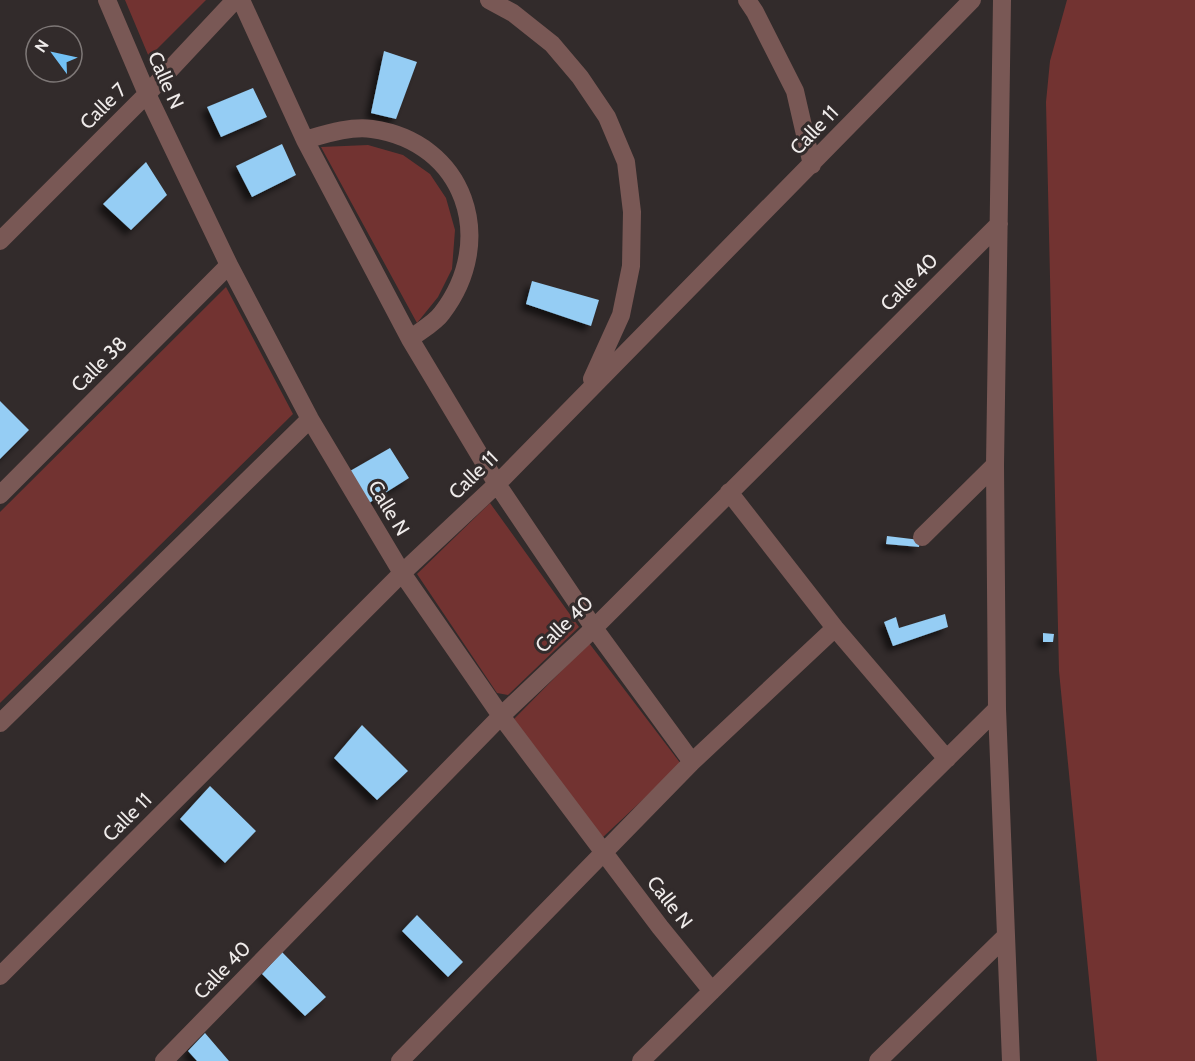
<svg xmlns="http://www.w3.org/2000/svg" width="1195" height="1061" viewBox="0 0 1195 1061" font-family="Cabin,sans-serif">
	<defs>
		<filter id="shadow"><feDropShadow dx="-5.5" dy="5.5" stdDeviation="3" flood-color="#0009"/></filter>
	</defs>
	<rect width="100%" height="100%" fill="#322b2b"/>
	<path fill="#723331" d="M 125,0 L 206,0 L 149,57 Z
		M 1067,0 L 1195,0 L 1195,1061 L 1097,1061 L 1059,671 L 1046,102 L 1050,61 Z
		M 368,145 L 403,155 L 430,174 L 446,198 L 455,230 L 452,269 L 438,297 L 417,323 L 321,147 Z
		M 226,287 L 293,414 L 0,703 L 0,512 Z
		M 490,503 L 579,627 L 508,695 L 497,693 L 417,574 Z
		M 589,643 L 681,764 L 602,838 L 514,719 Z"/>
	<path fill="#95cdf4" filter="url(#shadow)" d="M 384,51 L 417,62 L 396,119 L 371,113 Z
		M 253,88 L 267,117 L 221,137 L 207,107 Z
		M 282,144 L 296,175 L 252,197 L 236,166 Z
		M 146,162 L 167,195 L 131,230 L 103,204 Z
		M 532,281 L 599,300 L 591,326 L 526,304 Z
		M 0,401 L 29,430 L 0,459 Z
		M 390,448 L 409,478 L 369,503 L 350,471 Z
		M 887,536 L 920,540 L 919,547 L 886,544 Z
		M 945,614 L 948,627 L 893,646 L 884,622 L 896,617 L 899,628 Z
		M 1043,633 L 1054,634 L 1053,642 L 1043,642 Z
		M 362,725 L 408,771 L 377,800 L 334,758 Z
		M 210,786 L 256,831 L 225,863 L 180,819 Z
		M 417,915 L 463,962 L 448,977 L 402,931 Z
		M 282,952 L 326,997 L 305,1016 L 262,974 Z
		M 205,1033 L 229,1061 L 197,1061 L 188,1051 Z"/>
	<g fill="none" stroke-linecap="round" stroke-linejoin="round">
		<path stroke="#795855" stroke-width="18" d="M 107,0 L 147,94 L 229,265 L 310,419 L 402,573 L 501,716 L 660,927 L 712,991
			M 241,0 L 305,140 L 410,339 L 497,484 L 594,628 L 692,762
			M 489,0 L 513,13 L 552,44 L 580,77 L 607,117 L 626,162 L 632,212 L 631,266 L 621,315 L 592,379
			M 747,0 L 755,12 L 795,91 L 812,165
			M 1002,0 L 995,465 L 997,709 L 1011,1061
			M 305,140 C 326,134 350,126 372,129 C 465,142 498,240 442,313 C 435,323 420,331 410,339
			M 0,241 L 147,94 L 235,0
			M 729,492 L 835,628 L 947,759
			M 0,495 L 229,265
			M 922,537 L 995,465
			M 0,723 L 310,419
			M 0,976 L 402,573 L 497,484 L 972,0
			M 164,1061 L 501,716 L 594,628 L 999,224
			M 400,1061 L 692,762 L 835,628
			M 641,1061 L 997,709
			M 878,1061 L 1006,936"/>
	</g>
	<g text-anchor="middle" dominant-baseline="central" stroke-width="6" stroke-linejoin="round" paint-order="stroke">
		<g font-size="20" fill="#efebea" stroke="#322b2b">
			<text transform="translate(166 80) rotate(66)">Calle N</text>
			<text transform="translate(103 106) rotate(-45)">Calle 7</text>
			<text transform="translate(814 130) rotate(-46)">Calle 11</text>
			<text transform="translate(909 282) rotate(-45)">Calle 40</text>
			<text transform="translate(99 364) rotate(-45)">Calle 38</text>
			<text transform="translate(473 475) rotate(-44)">Calle 11</text>
			<text transform="translate(389 508) rotate(59)">Calle N</text>
			<text transform="translate(564 624) rotate(-44)">Calle 40</text>
			<text transform="translate(127 817) rotate(-45)">Calle 11</text>
			<text transform="translate(670 902) rotate(52)">Calle N</text>
			<text transform="translate(222 970) rotate(-46)">Calle 40</text>
		</g>
	</g>
	<g transform="translate(54 54) rotate(303)"><circle r="28" fill="#322b2b" stroke="#7e7877" stroke-width="1.5"/>
	<path d="M0-4.5L10 22L0 15L-10 22Z" fill="#72c1f5"/>
	<text y="-9" font-size="16" font-weight="bold" text-anchor="middle" fill="#efebea">N</text>
	</g>
</svg>
